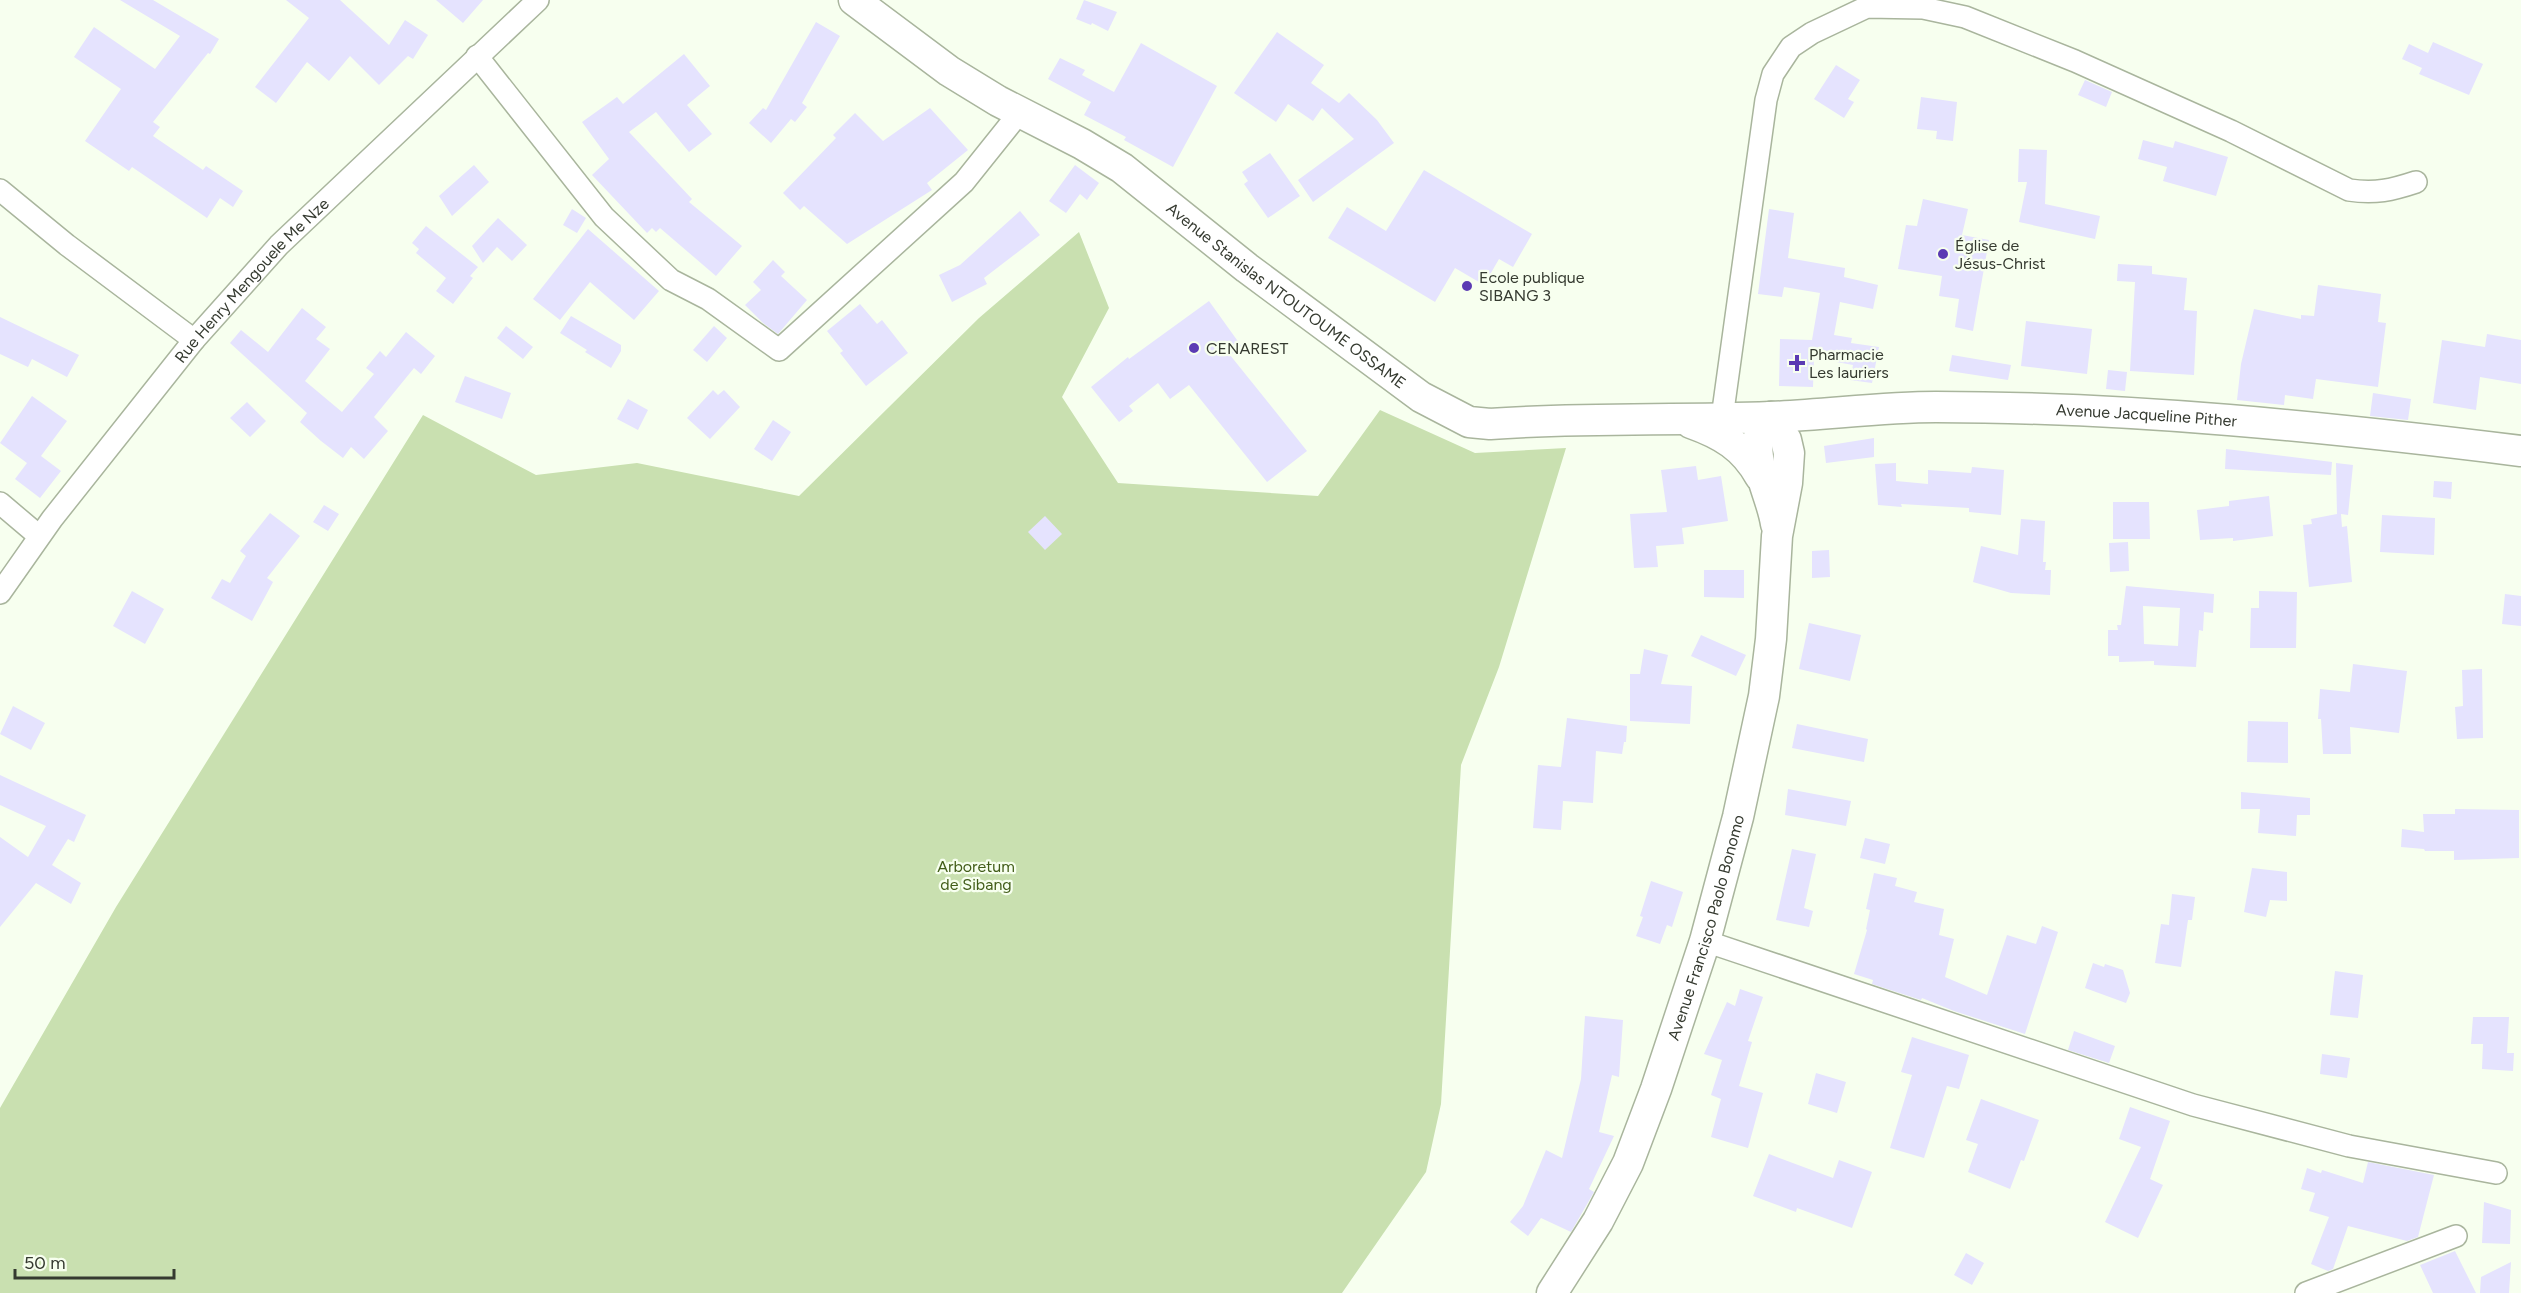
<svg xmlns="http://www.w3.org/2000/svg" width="2521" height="1293" viewBox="0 0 2521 1293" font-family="Figtree,sans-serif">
	<rect width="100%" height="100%" fill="#f7ffef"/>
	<path fill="#c9e0b0" d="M 1079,232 L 1109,308 L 1062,397 L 1118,483 L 1318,496 L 1380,410 L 1475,453 L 1566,448 L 1499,667 L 1461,765 L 1441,1104 L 1426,1172 L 1342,1293 L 0,1293 L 0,1108 L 116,907 L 423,415 L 536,475 L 637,463 L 799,496 L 979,318 Z"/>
	<path fill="#e5e3fe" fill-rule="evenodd" d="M 120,0 L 153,0 L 219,39 L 210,54 L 208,53 L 153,122 L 160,127 L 153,136 L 203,170 L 206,166 L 243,191 L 233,207 L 220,198 L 207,218 L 132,167 L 129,171 L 85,141 L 121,89 L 74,57 L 94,27 L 155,69 L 180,36 Z
		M 286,0 L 340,0 L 389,45 L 405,20 L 428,35 L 413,59 L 408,56 L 379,85 L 350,56 L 329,81 L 307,62 L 276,103 L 255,87 L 309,18 Z
		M 436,0 L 483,0 L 463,23 Z
		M 1084,0 L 1117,12 L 1108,31 L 1092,23 L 1091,25 L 1076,19 Z
		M 816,22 L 840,36 L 802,103 L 807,107 L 795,122 L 791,119 L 771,143 L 749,123 L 763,108 L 766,110 Z
		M 1277,32 L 1324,65 L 1311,83 L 1339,103 L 1349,93 L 1377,120 L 1394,143 L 1313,202 L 1298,180 L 1354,139 L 1322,108 L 1313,121 L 1288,104 L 1276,122 L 1234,93 Z
		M 2433,42 L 2483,64 L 2469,95 L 2419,74 L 2422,68 L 2402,59 L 2409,44 L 2428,53 Z
		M 1141,43 L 1217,86 L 1173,167 L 1124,140 L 1126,137 L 1084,115 L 1091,102 L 1048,79 L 1060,58 L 1085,70 L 1082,75 L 1114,92 Z
		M 684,54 L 710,86 L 687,105 L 712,134 L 689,152 L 656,112 L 629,132 L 692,199 L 689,202 L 742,246 L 716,276 L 660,228 L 656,232 L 652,228 L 647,233 L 592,175 L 609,159 L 582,122 L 617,97 L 623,104 Z
		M 1836,65 L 1860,80 L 1848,99 L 1854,102 L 1844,118 L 1814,99 Z
		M 2085,80 L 2112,92 L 2106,107 L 2078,95 Z
		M 1921,97 L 1957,102 L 1953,141 L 1936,139 L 1937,131 L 1917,129 Z
		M 930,108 L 968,150 L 927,183 L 932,190 L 847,244 L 804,206 L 800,210 L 783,193 L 836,138 L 833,135 L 855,113 L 883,141 Z
		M 2143,140 L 2173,148 L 2175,141 L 2228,157 L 2216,196 L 2163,181 L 2167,167 L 2138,159 Z
		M 2019,149 L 2047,150 L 2045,204 L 2100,216 L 2095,239 L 2019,222 L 2027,182 L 2018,182 Z
		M 1270,153 L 1300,196 L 1268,218 L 1244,184 L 1248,181 L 1242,172 Z
		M 474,165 L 489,182 L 452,216 L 439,196 Z
		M 1075,165 L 1099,183 L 1087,200 L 1080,194 L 1066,213 L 1049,201 Z
		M 1424,170 L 1532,234 L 1513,267 L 1499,259 L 1484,285 L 1455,268 L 1435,302 L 1328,238 L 1347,207 L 1386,231 Z
		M 1923,199 L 1968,209 L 1962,235 L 1989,240 L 1973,331 L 1955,327 L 1959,299 L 1939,296 L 1942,276 L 1898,269 L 1906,225 L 1917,226 Z
		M 572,209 L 586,218 L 577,233 L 563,225 Z
		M 1769,209 L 1794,213 L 1788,258 L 1845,268 L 1844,277 L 1878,285 L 1873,309 L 1840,302 L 1834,335 L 1852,338 L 1851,343 L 1879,347 L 1872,383 L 1850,380 L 1853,365 L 1814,358 L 1813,387 L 1779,386 L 1780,339 L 1812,340 L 1820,293 L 1784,287 L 1782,297 L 1758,294 Z
		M 1020,211 L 1040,235 L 984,278 L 987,284 L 952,302 L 939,275 L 960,265 Z
		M 498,218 L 527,245 L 512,261 L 497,247 L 483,263 L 472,246 Z
		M 426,226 L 478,267 L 470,276 L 473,278 L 453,304 L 436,291 L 446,278 L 416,253 L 419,249 L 412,243 Z
		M 588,229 L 659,291 L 634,320 L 590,282 L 560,320 L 533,299 Z
		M 773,260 L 785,272 L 781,276 L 807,300 L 778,334 L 763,323 L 745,305 L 761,290 L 753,282 Z
		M 2118,264 L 2152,266 L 2152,274 L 2187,278 L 2184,310 L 2197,311 L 2194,375 L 2130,371 L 2135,282 L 2117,281 Z
		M 2318,285 L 2381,294 L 2378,322 L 2386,323 L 2378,387 L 2316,379 L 2313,399 L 2285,395 L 2284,405 L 2237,400 L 2241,364 L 2254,309 L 2301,319 L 2301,315 L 2314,316 Z
		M 1209,301 L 1242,347 L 1230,355 L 1307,451 L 1267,482 L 1189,385 L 1170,399 L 1158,383 L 1129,406 L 1133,411 L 1119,422 L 1091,387 L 1128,357 L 1129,359 Z
		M 860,304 L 877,324 L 882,320 L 908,353 L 866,386 L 840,353 L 843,351 L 827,331 Z
		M 302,308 L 326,327 L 316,339 L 330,349 L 305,381 L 342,412 L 374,374 L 366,368 L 380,351 L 386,357 L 406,332 L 435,356 L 421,374 L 414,368 L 374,417 L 388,431 L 364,459 L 351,447 L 343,458 L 321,441 L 300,422 L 307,413 L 230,343 L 241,330 L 268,352 Z
		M 571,316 L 621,345 L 621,351 L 611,368 L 585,352 L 587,350 L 560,333 Z
		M 0,317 L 79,355 L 67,377 L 32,359 L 28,367 L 0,354 Z
		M 2026,321 L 2092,329 L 2087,374 L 2021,366 Z
		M 506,326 L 533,347 L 523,359 L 497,338 Z
		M 714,326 L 727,338 L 707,362 L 693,350 Z
		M 2487,334 L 2521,340 L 2521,384 L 2480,377 L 2476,410 L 2433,403 L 2442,340 L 2485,347 Z
		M 1952,355 L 2011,365 L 2008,380 L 1949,371 Z
		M 2108,370 L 2127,372 L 2125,391 L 2106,389 Z
		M 465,376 L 511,393 L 502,419 L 455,402 Z
		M 713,390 L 718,395 L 724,390 L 740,407 L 710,439 L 687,418 Z
		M 2373,393 L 2411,399 L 2408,420 L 2370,416 Z
		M 32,396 L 67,421 L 41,456 L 61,471 L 40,498 L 15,479 L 27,463 L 0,443 Z
		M 628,399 L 648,410 L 638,430 L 617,419 Z
		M 247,402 L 266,421 L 250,437 L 230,418 Z
		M 773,420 L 791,432 L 772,461 L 754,449 Z
		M 1874,438 L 1874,457 L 1826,463 L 1824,446 Z
		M 2226,449 L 2332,462 L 2331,475 L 2225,469 Z
		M 1896,463 L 1896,481 L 1928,484 L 1928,470 L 1971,473 L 1972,467 L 2004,470 L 2001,515 L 1969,512 L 1969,508 L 1901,504 L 1902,507 L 1878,505 L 1875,464 Z
		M 2336,463 L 2353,465 L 2348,515 L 2341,514 L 2342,527 L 2347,526 L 2352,582 L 2309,587 L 2303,525 L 2312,524 L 2311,519 L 2337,514 Z
		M 1696,466 L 1698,480 L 1721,476 L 1728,521 L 1682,528 L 1684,544 L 1656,546 L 1658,567 L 1634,568 L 1630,514 L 1667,512 L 1661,470 Z
		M 2434,481 L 2452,482 L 2451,499 L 2433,497 Z
		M 2269,496 L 2273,536 L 2233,541 L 2233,538 L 2200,540 L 2197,510 L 2229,506 L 2229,501 Z
		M 2113,502 L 2149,502 L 2150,539 L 2113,539 Z
		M 324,505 L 339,514 L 328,531 L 313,522 Z
		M 270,513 L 300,536 L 267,578 L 273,582 L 252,621 L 211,598 L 222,579 L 230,583 L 246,556 L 240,551 Z
		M 2382,515 L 2435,518 L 2434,555 L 2380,552 Z
		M 1045,516 L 1062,534 L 1045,550 L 1028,532 Z
		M 2021,519 L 2045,521 L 2043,562 L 2046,562 L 2045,570 L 2051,570 L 2050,595 L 2011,593 L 1973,582 L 1981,546 L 2018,555 Z
		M 2128,542 L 2129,571 L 2110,572 L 2109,543 Z
		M 1829,550 L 1830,577 L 1812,578 L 1812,551 Z
		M 1704,570 L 1744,570 L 1744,598 L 1704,597 Z
		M 2126,586 L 2214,594 L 2213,613 L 2204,612 L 2203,631 L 2199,630 L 2196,667 L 2154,665 L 2154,661 L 2119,662 L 2119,656 L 2108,656 L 2108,630 L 2118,630 L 2117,625 L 2121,625 ZM 2143,606 L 2180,608 L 2178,646 L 2144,644 Z
		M 132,591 L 164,609 L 145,644 L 113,626 Z
		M 2259,591 L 2297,592 L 2296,648 L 2250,648 L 2251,608 L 2259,608 Z
		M 2505,594 L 2521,596 L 2521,626 L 2502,624 Z
		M 1809,623 L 1861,635 L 1850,681 L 1799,669 Z
		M 1701,635 L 1746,655 L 1736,676 L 1691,656 Z
		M 1644,649 L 1668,655 L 1661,684 L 1692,686 L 1690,724 L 1630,721 L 1630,674 L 1640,674 Z
		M 2353,664 L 2407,671 L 2399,733 L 2350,727 L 2351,754 L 2323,754 L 2321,719 L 2318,719 L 2320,689 L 2350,692 Z
		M 2482,669 L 2483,738 L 2457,739 L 2455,707 L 2463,706 L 2462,670 Z
		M 13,706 L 45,723 L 31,750 L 0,734 Z
		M 1567,718 L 1627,726 L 1626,742 L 1624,742 L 1622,754 L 1596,751 L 1593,803 L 1563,801 L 1561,830 L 1533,828 L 1538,765 L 1561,767 Z
		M 2248,721 L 2288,722 L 2288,763 L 2247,762 Z
		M 1797,724 L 1868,739 L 1864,762 L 1792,748 Z
		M 0,775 L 86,815 L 74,842 L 68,839 L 52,865 L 81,883 L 71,904 L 36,883 L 0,927 L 0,837 L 28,857 L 46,826 L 0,805 Z
		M 1788,789 L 1851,801 L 1846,826 L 1785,815 Z
		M 2241,792 L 2310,798 L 2310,815 L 2297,815 L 2296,836 L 2258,833 L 2260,809 L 2241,809 Z
		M 2455,809 L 2519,810 L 2519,858 L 2454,860 L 2454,851 L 2425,851 L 2424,849 L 2401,847 L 2402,829 L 2424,832 L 2423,814 L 2455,814 Z
		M 1865,838 L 1890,844 L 1885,864 L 1860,858 Z
		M 1792,849 L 1816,854 L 1804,908 L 1813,911 L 1809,927 L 1776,920 Z
		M 2252,868 L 2287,872 L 2287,901 L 2270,900 L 2266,917 L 2244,912 Z
		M 1874,873 L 1897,878 L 1895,886 L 1917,892 L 1914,902 L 1944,909 L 1939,935 L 1954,939 L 1945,977 L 1987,995 L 2007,935 L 2036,944 L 2042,926 L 2058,932 L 2025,1034 L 1954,1011 L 1922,998 L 1921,1000 L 1872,984 L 1873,980 L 1854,974 L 1867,930 L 1866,929 L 1870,910 L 1866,909 Z
		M 1651,881 L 1683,892 L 1672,927 L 1667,925 L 1660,944 L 1636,936 L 1643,917 L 1640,916 Z
		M 2172,894 L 2195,897 L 2192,920 L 2188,920 L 2181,967 L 2155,963 L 2161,924 L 2169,925 Z
		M 2093,963 L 2104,967 L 2105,964 L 2123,970 L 2130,993 L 2126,1003 L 2085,988 Z
		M 2335,971 L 2363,975 L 2358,1018 L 2330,1015 Z
		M 1740,989 L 1763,997 L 1748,1041 L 1752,1042 L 1739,1086 L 1763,1093 L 1748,1148 L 1711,1137 L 1721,1099 L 1711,1095 L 1722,1060 L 1704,1054 L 1727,1002 L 1735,1006 Z
		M 1585,1016 L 1623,1020 L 1619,1077 L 1612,1075 L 1599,1132 L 1614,1136 L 1589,1189 L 1594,1192 L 1571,1232 L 1541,1218 L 1528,1236 L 1510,1222 L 1523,1206 L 1546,1150 L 1562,1158 L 1581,1079 Z
		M 2473,1017 L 2509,1017 L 2507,1053 L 2514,1053 L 2513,1071 L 2482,1069 L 2483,1044 L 2471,1044 Z
		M 2074,1031 L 2115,1046 L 2109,1063 L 2068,1050 Z
		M 1912,1037 L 1969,1055 L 1959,1089 L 1947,1086 L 1924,1158 L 1890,1148 L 1912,1075 L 1901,1072 Z
		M 2322,1054 L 2350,1058 L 2347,1078 L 2320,1074 Z
		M 1816,1073 L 1846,1082 L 1837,1113 L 1808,1104 Z
		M 1981,1099 L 2039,1120 L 2024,1161 L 2021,1160 L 2010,1189 L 1968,1172 L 1978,1144 L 1966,1140 Z
		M 2130,1107 L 2170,1121 L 2150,1179 L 2163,1185 L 2138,1238 L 2105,1222 L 2141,1147 L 2119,1139 Z
		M 1769,1154 L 1833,1178 L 1839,1160 L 1872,1172 L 1852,1228 L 1797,1208 L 1796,1212 L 1753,1196 Z
		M 2368,1162 L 2434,1175 L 2418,1237 L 2407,1241 L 2348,1226 L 2333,1269 L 2328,1271 L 2311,1264 L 2329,1217 L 2309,1211 L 2315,1193 L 2301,1189 L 2307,1168 L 2321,1173 L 2322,1170 L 2363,1183 Z
		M 2484,1202 L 2511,1210 L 2510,1244 L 2482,1243 Z
		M 2455,1251 L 2476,1293 L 2433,1293 L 2420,1265 Z
		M 1966,1253 L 1984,1263 L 1972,1285 L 1954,1275 Z
		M 2511,1262 L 2509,1293 L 2480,1293 L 2481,1277 Z"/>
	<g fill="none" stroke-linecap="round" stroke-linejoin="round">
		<defs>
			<g id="street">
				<path d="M 477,56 L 604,217 L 671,280 L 708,299 L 779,350 L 964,182 L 1020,112"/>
				<path d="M 0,190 L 67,245 L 194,340"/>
				<path d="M 1722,418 L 1766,100 L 1773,74 L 1791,47 L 1812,33 L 1867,7 L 1923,8 L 1965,17 L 2075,61 L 2231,131 L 2349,190 C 2375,194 2392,190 2416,182"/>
				<path d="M 0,503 L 39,536"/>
				<path id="s1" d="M 0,593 L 52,519 L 194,340 L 279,245 L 538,0"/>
				<path d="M 1705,941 L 2193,1105 L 2349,1146 L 2496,1173"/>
				<path d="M 2306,1293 L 2456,1236"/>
			</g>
			<g id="secondary">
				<path id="s2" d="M 854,0 L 949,71 L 998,101 L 1082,144 L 1122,168 L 1247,268 L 1421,397 L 1469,422 L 1490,424 C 1583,417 1677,421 1770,417 C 1825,415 1881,407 1936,407 C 2131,407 2327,427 2521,451"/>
				<path d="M 1771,417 C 1740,446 1771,489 1776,524"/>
				<path d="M 1691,423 C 1722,434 1744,447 1760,476"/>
				<path id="s3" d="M 1552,1293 L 1598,1221 L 1628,1163 L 1656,1089 L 1705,941 L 1738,817 L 1764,696 L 1771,639 L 1777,536 L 1787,483 L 1789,453 L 1786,440 L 1771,417"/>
			</g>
		</defs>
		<use href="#street" stroke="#a9b59d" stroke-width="24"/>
		<use href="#secondary" stroke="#a9b59d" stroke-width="33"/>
		<use href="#street" stroke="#fff" stroke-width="21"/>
		<use href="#secondary" stroke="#fff" stroke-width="30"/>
	</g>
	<g fill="#5b3bb3" stroke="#f7ffef" stroke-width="2">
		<circle cx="1943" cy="254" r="6"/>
		<circle cx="1467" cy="286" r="6"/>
		<circle cx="1194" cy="348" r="6"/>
		<path d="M1794 354h6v6h6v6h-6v6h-6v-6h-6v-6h6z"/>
	</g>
	<g text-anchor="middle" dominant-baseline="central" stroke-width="4.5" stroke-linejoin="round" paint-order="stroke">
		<g font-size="16" fill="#353a30" stroke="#f7ffef" text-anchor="start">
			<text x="1955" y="245">Église de<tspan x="1955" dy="18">Jésus-Christ</tspan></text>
			<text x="1479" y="277">Ecole publique<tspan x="1479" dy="18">SIBANG 3</tspan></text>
			<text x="1206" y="348">CENAREST</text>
			<text x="1809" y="354">Pharmacie<tspan x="1809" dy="18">Les lauriers</tspan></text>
		</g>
		<g font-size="16" fill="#353a30" stroke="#f7ffef">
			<text stroke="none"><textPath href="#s1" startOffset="402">Rue Henry Mengouele Me Nze</textPath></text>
			<text stroke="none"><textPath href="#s2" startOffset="525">Avenue Stanislas NTOUTOUME OSSAME</textPath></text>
			<text stroke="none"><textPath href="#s2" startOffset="1426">Avenue Jacqueline Pither</textPath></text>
			<text stroke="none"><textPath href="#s3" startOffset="399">Avenue Francisco Paolo Bonomo</textPath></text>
		</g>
		<g font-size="16" fill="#425d19" stroke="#f7ffef">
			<text x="976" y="866">Arboretum<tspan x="976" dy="18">de Sibang</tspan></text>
		</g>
	</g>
	<path d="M15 1269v9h159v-9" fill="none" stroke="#353a30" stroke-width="3"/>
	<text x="24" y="1269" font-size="18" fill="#353a30" stroke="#f7ffef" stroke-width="4.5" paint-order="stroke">50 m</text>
</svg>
